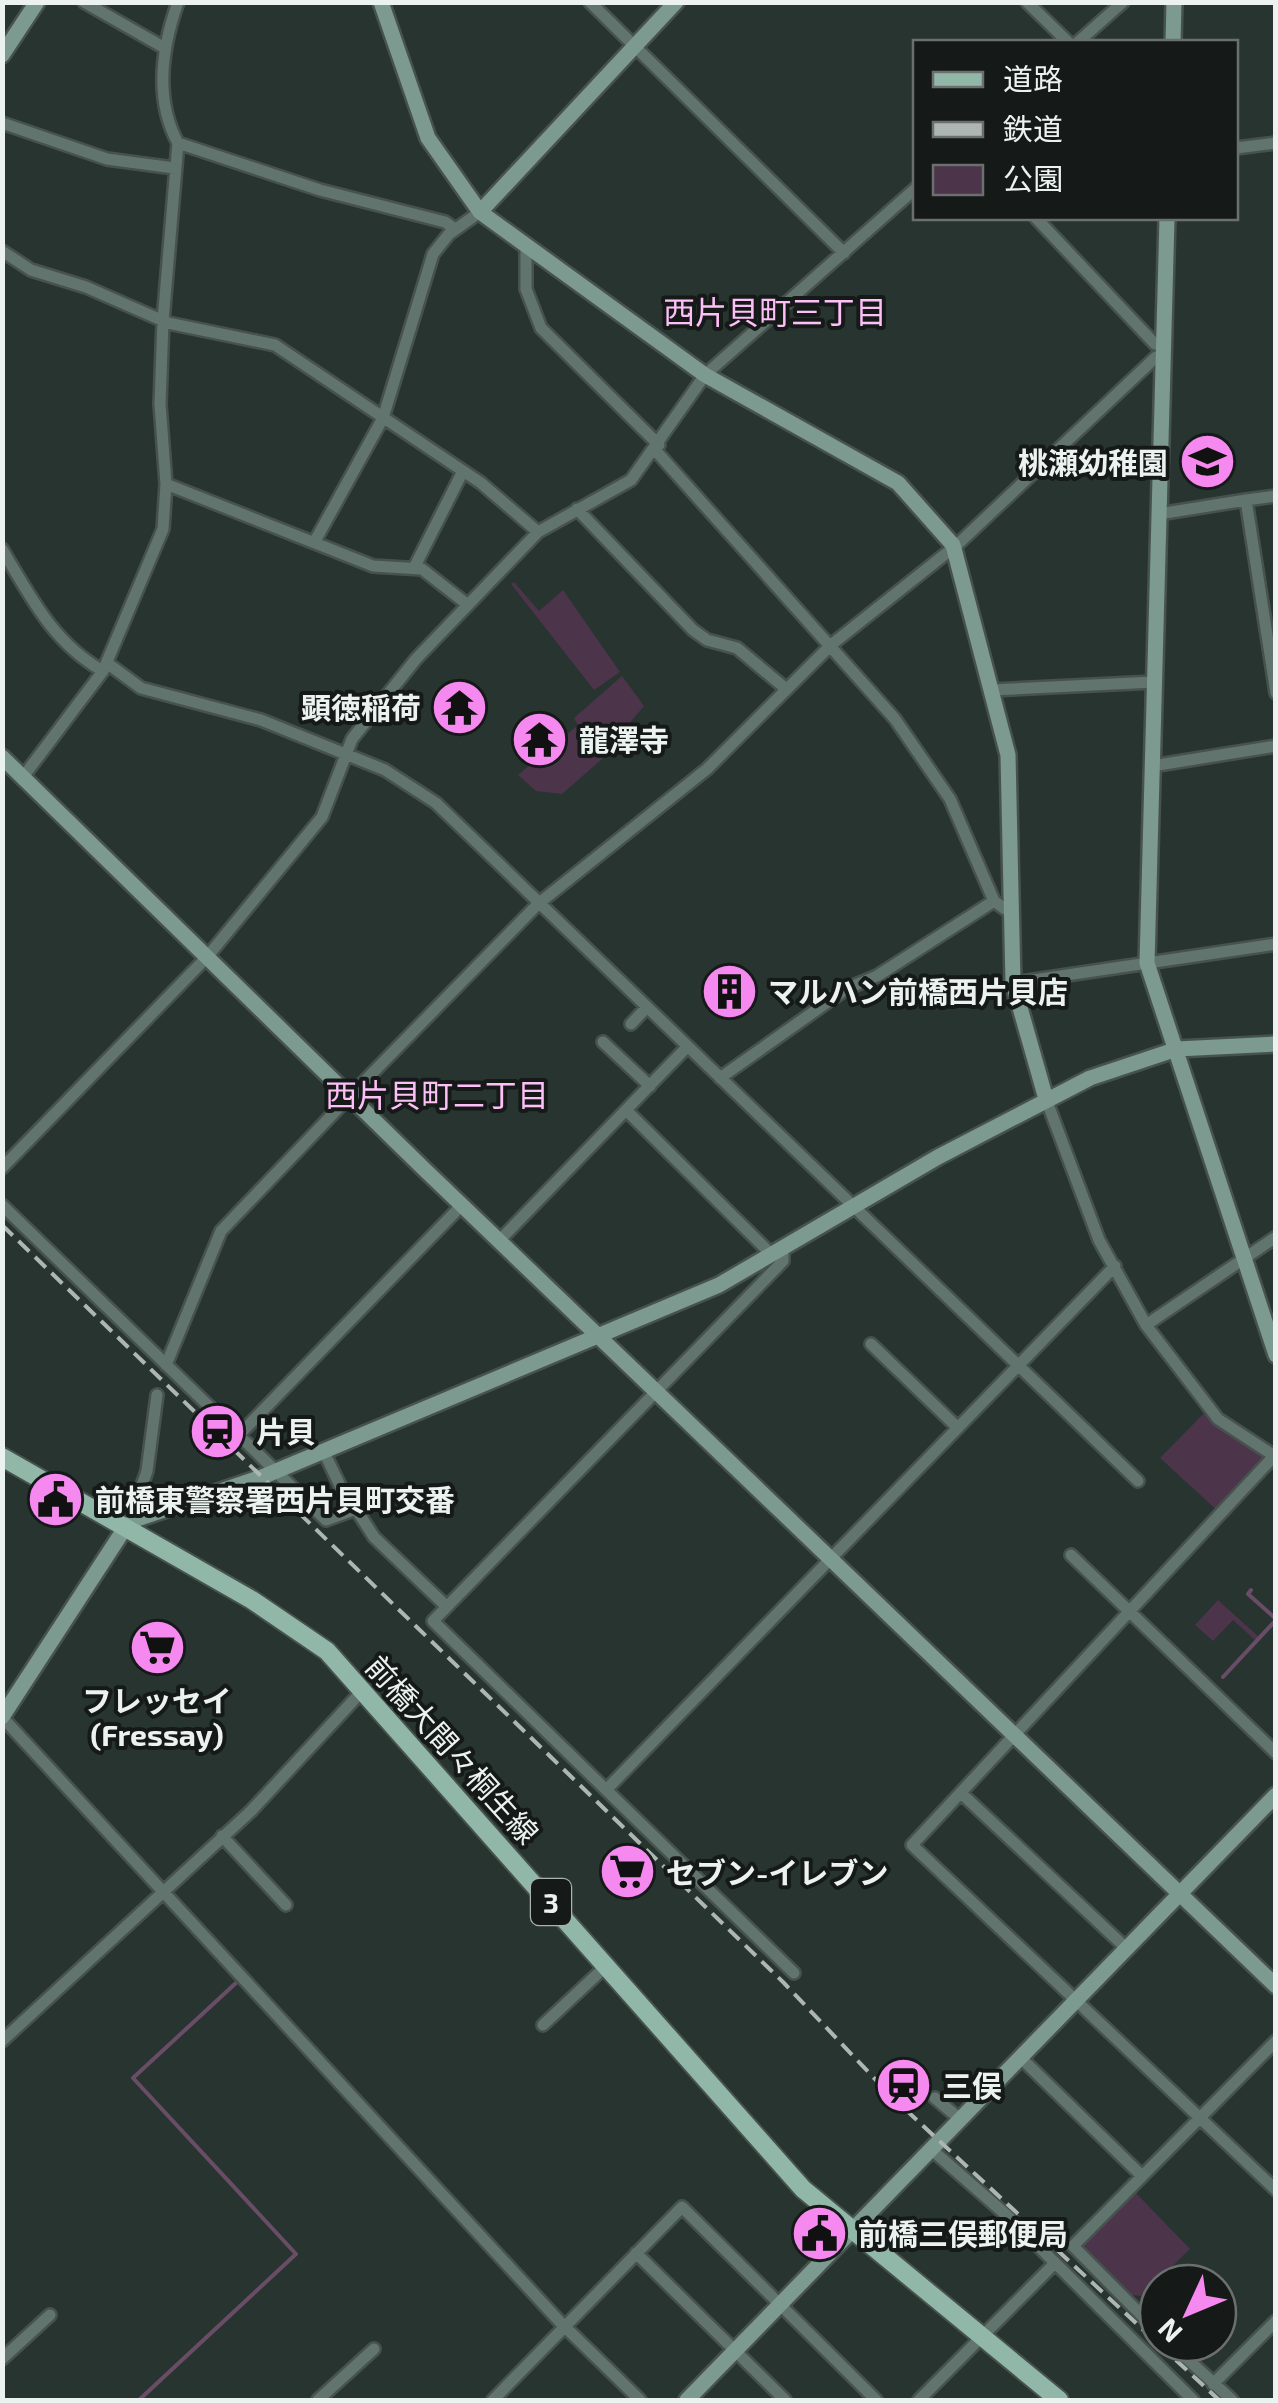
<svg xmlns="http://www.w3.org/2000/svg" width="1278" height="2403" viewBox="0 0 1278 2403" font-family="'Exo 2','Noto Sans JP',sans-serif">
	<rect width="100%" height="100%" fill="#283430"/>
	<path fill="#4c344a" d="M 514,582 L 539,611 L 563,590 L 620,672 L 594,690 L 511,584 Z
		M 622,676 L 644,706 L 628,725 L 633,732 L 562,794 L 536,791 L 518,775 L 578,725 L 574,718 Z
		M 1209,1408 L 1274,1455 L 1220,1513 L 1160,1458 Z
		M 1218,1600 L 1259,1637 L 1256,1641 L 1233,1620 L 1213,1641 L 1195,1625 Z
		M 1133,2190 L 1190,2249 L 1142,2296 L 1132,2295 L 1081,2245 Z"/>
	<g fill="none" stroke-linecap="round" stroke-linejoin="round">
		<path stroke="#694d67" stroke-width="4" d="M 1251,1590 L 1248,1594 L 1276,1619
			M 1223,1677 L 1276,1620
			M 139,2400 L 296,2254 L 133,2078 L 237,1982"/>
		<defs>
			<path id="street" d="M 84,2 L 163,47
				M 590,2 L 844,253
				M 1027,2 L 1068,42
				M 1078,42 L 1123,2
				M 2,123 L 107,159 L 174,168
				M 178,143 L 320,190 L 445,222 L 455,229
				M 1236,148 L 1276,143
				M 1036,218 L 1155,344 L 1164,346
				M 526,249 L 526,289 L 541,328 L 659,445
				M 2,251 L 31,270 L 86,287 L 168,323 L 275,345 L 481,483 L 538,532
				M 656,451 L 895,719 L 950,799 L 994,901 L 1005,909 L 1013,906
				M 166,484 L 373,566 L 422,569 L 468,605
				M 1246,500 L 1276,496
				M 577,509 L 693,630 L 707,640 L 737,648 L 785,688
				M 1159,514 L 1246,500 L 1276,693
				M 315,541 L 383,418 L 433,254 L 449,234 L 480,212
				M 2,549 C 30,596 53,643 103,671
				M 414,568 L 463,471
				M 107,663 L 141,688 L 261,720 L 385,770 L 436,803 L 1138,1481
				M 992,690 L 1154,682
				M 1152,766 L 1276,746
				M 23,777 L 103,671 L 163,529 L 166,484 L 160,404 L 163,321 L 178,143 C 154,99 162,47 178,2
				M 1013,983 L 1276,944
				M 631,1024 L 647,1007
				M 603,1042 L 650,1086
				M 720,1078 L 846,989 L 877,976 L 994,901
				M 1046,1099 L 1099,1240 L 1146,1325 L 1218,1419 L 1276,1457
				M 627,1111 L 772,1255
				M 2,1168 L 207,957 L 322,817 L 352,739 L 416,659 L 538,532 L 631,480 L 705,375 L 916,188
				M 2,1205 L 326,1520 L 356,1509 L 374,1537 L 446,1606
				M 499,1241 L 687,1047
				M 783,1246 L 783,1261 L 433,1621 L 794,1973
				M 1146,1325 L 1276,1237
				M 871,1344 L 958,1428
				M 166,1365 L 221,1231 L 350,1096 L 538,904 L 707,769 L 831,645 L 958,544 L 1156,357 L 1164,355
				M 239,1435 L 462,1205
				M 323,1450 L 345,1496
				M 1276,1454 L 912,1845 L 1276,2190
				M 137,1519 L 134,1508 L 147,1471 L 157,1395
				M 1071,1555 L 1276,1753
				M 2,1717 L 560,2322 L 640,2400
				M 606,1790 L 1115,1266
				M 961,1793 L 1125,1947
				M 222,1836 L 286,1905
				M 543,2025 L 605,1967
				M 2,2041 L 251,1811 L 364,1689
				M 1020,2057 L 1141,2175
				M 935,2098 L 955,2115
				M 931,2149 L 1012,2220 L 1193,2400
				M 636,2253 L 785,2400
				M 1158,2332 L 1073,2246 L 1276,2041
				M 1170,2343 L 1232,2400
				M 2,2359 L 50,2315
				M 1213,2384 L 1276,2321
				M 318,2400 L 374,2349
				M 493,2400 L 682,2207 L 876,2400
				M 919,2400 L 1055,2263"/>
			<path id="secondary" d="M 381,2 L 428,138 L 480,212 L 705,375 L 898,483 L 953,545 L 1008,755 L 1013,983 L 1046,1099
				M 1173,42 L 1174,2
				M 2,55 L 37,2
				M 480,212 L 676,2
				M 1167,218 L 1147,963 L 1276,1355
				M 2,757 L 423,1168 L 1276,1986
				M 2,1717 L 125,1528 L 137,1519 L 262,1477 L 719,1285 L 938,1157 L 1090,1078 L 1177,1049 L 1276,1044
				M 687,2400 L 1276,1795"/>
			<path id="primary" d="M 2,1457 L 252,1600 L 327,1651 L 803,2189 L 1059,2400"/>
		</defs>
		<use href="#street" stroke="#47524f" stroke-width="16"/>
		<use href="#secondary" stroke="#47524f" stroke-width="20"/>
		<use href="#primary" stroke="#47524f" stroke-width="22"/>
		<use href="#street" stroke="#62746e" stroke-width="11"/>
		<use href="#secondary" stroke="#7c9a8f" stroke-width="15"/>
		<use href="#primary" stroke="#91b7a9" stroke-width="18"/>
		<path stroke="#adb6b3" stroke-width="4" stroke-dasharray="15 8" stroke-linecap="butt" d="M 2,1225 L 784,1983 L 893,2098 L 1219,2400"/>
	</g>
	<defs>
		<symbol id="school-disc" viewBox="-11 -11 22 22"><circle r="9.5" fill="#f589ef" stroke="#151a18"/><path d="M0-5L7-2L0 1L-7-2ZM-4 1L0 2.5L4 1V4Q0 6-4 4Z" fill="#111"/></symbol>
		<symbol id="temple-disc" viewBox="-11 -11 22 22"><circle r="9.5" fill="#f589ef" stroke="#151a18"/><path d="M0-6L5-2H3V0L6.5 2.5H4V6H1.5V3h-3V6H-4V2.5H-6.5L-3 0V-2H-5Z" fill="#111"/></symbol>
		<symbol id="building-disc" viewBox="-11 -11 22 22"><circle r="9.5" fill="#f589ef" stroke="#151a18"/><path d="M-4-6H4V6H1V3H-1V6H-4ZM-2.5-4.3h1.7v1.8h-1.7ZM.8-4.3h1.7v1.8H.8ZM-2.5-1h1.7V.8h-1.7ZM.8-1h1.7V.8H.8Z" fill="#111"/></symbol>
		<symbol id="station-disc" viewBox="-11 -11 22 22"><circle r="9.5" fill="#f589ef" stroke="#151a18"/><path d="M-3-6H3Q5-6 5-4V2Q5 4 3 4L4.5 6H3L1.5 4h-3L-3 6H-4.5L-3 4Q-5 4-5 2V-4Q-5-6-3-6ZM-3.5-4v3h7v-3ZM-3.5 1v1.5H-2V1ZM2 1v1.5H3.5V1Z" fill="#111"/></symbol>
		<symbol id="civic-disc" viewBox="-11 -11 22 22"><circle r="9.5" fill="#f589ef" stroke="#151a18"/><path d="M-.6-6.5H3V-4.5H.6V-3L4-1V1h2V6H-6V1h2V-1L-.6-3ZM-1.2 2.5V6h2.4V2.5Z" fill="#111"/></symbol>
		<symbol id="supermarket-disc" viewBox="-11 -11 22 22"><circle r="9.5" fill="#f589ef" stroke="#151a18"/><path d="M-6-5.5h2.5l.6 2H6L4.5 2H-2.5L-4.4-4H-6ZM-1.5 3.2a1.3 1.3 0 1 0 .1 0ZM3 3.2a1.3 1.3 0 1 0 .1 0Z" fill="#111"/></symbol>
	</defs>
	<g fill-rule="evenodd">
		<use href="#school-disc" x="1176" y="430" width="63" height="63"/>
		<use href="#temple-disc" x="428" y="676" width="63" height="63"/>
		<use href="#temple-disc" x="508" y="708" width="63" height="63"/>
		<use href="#building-disc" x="698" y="960" width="63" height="63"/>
		<use href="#station-disc" x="186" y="1400" width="63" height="63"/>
		<use href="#civic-disc" x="24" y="1468" width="63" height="63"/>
		<use href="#supermarket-disc" x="126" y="1616" width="63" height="63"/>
		<use href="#supermarket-disc" x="596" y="1840" width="63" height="63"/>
		<use href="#station-disc" x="872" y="2054" width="63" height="63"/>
		<use href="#civic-disc" x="788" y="2202" width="63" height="63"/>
	</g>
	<g text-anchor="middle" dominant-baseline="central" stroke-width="8" stroke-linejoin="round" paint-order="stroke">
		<rect fill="#151a18" stroke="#abb1af" stroke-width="2.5" x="531" y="1879" width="40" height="46" rx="8"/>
		<g font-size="28" font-weight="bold" fill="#ebf2f0">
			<text x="551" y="1902">3</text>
		</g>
		<g font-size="30" font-weight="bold" fill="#ebf2f0" stroke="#151a18" text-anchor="start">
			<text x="1168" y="462" text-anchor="end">桃瀬幼稚園</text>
			<text x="421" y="707" text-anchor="end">顕徳稲荷</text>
			<text x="579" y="739">龍澤寺</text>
			<text x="768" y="991">マルハン前橋西片貝店</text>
			<text x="256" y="1431">片貝</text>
			<text x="95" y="1499">前橋東警察署西片貝町交番</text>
			<text x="157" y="1700" text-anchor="middle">フレッセイ<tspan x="157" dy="34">(Fressay)</tspan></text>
			<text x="666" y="1872">セブン-イレブン</text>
			<text x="942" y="2085">三俣</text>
			<text x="858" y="2233">前橋三俣郵便局</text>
		</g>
		<g font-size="30" fill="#ebf2f0" stroke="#151a18">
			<text transform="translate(453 1749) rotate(48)">前橋大間々桐生線</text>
		</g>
		<g font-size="32" fill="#fcbff6" stroke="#151a18">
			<text x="775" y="311">西片貝町三丁目</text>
			<text x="437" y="1094">西片貝町二丁目</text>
		</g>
	</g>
	<rect width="1278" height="2403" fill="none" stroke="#ebf2f0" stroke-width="10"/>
	<rect x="913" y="40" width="325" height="180" fill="#151a18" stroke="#6b706e" stroke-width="2.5"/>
	<rect x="933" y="72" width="50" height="15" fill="#91b7a9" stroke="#6b706e" stroke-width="2.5"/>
	<text x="1003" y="90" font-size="30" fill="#ebf2f0">道路</text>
	<rect x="933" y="122" width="50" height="15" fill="#adb6b3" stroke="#6b706e" stroke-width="2.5"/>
	<text x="1003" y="140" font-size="30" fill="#ebf2f0">鉄道</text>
	<rect x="933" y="165" width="50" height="30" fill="#4c344a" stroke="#6b706e" stroke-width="2.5"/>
	<text x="1003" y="190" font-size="30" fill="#ebf2f0">公園</text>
	<g transform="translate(1188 2313) rotate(226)"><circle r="48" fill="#151a18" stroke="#6b706e" stroke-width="2.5"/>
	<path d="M0-8L18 38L0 25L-18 38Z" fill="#f589ef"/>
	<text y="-15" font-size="28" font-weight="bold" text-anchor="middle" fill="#ebf2f0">N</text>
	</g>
</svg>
